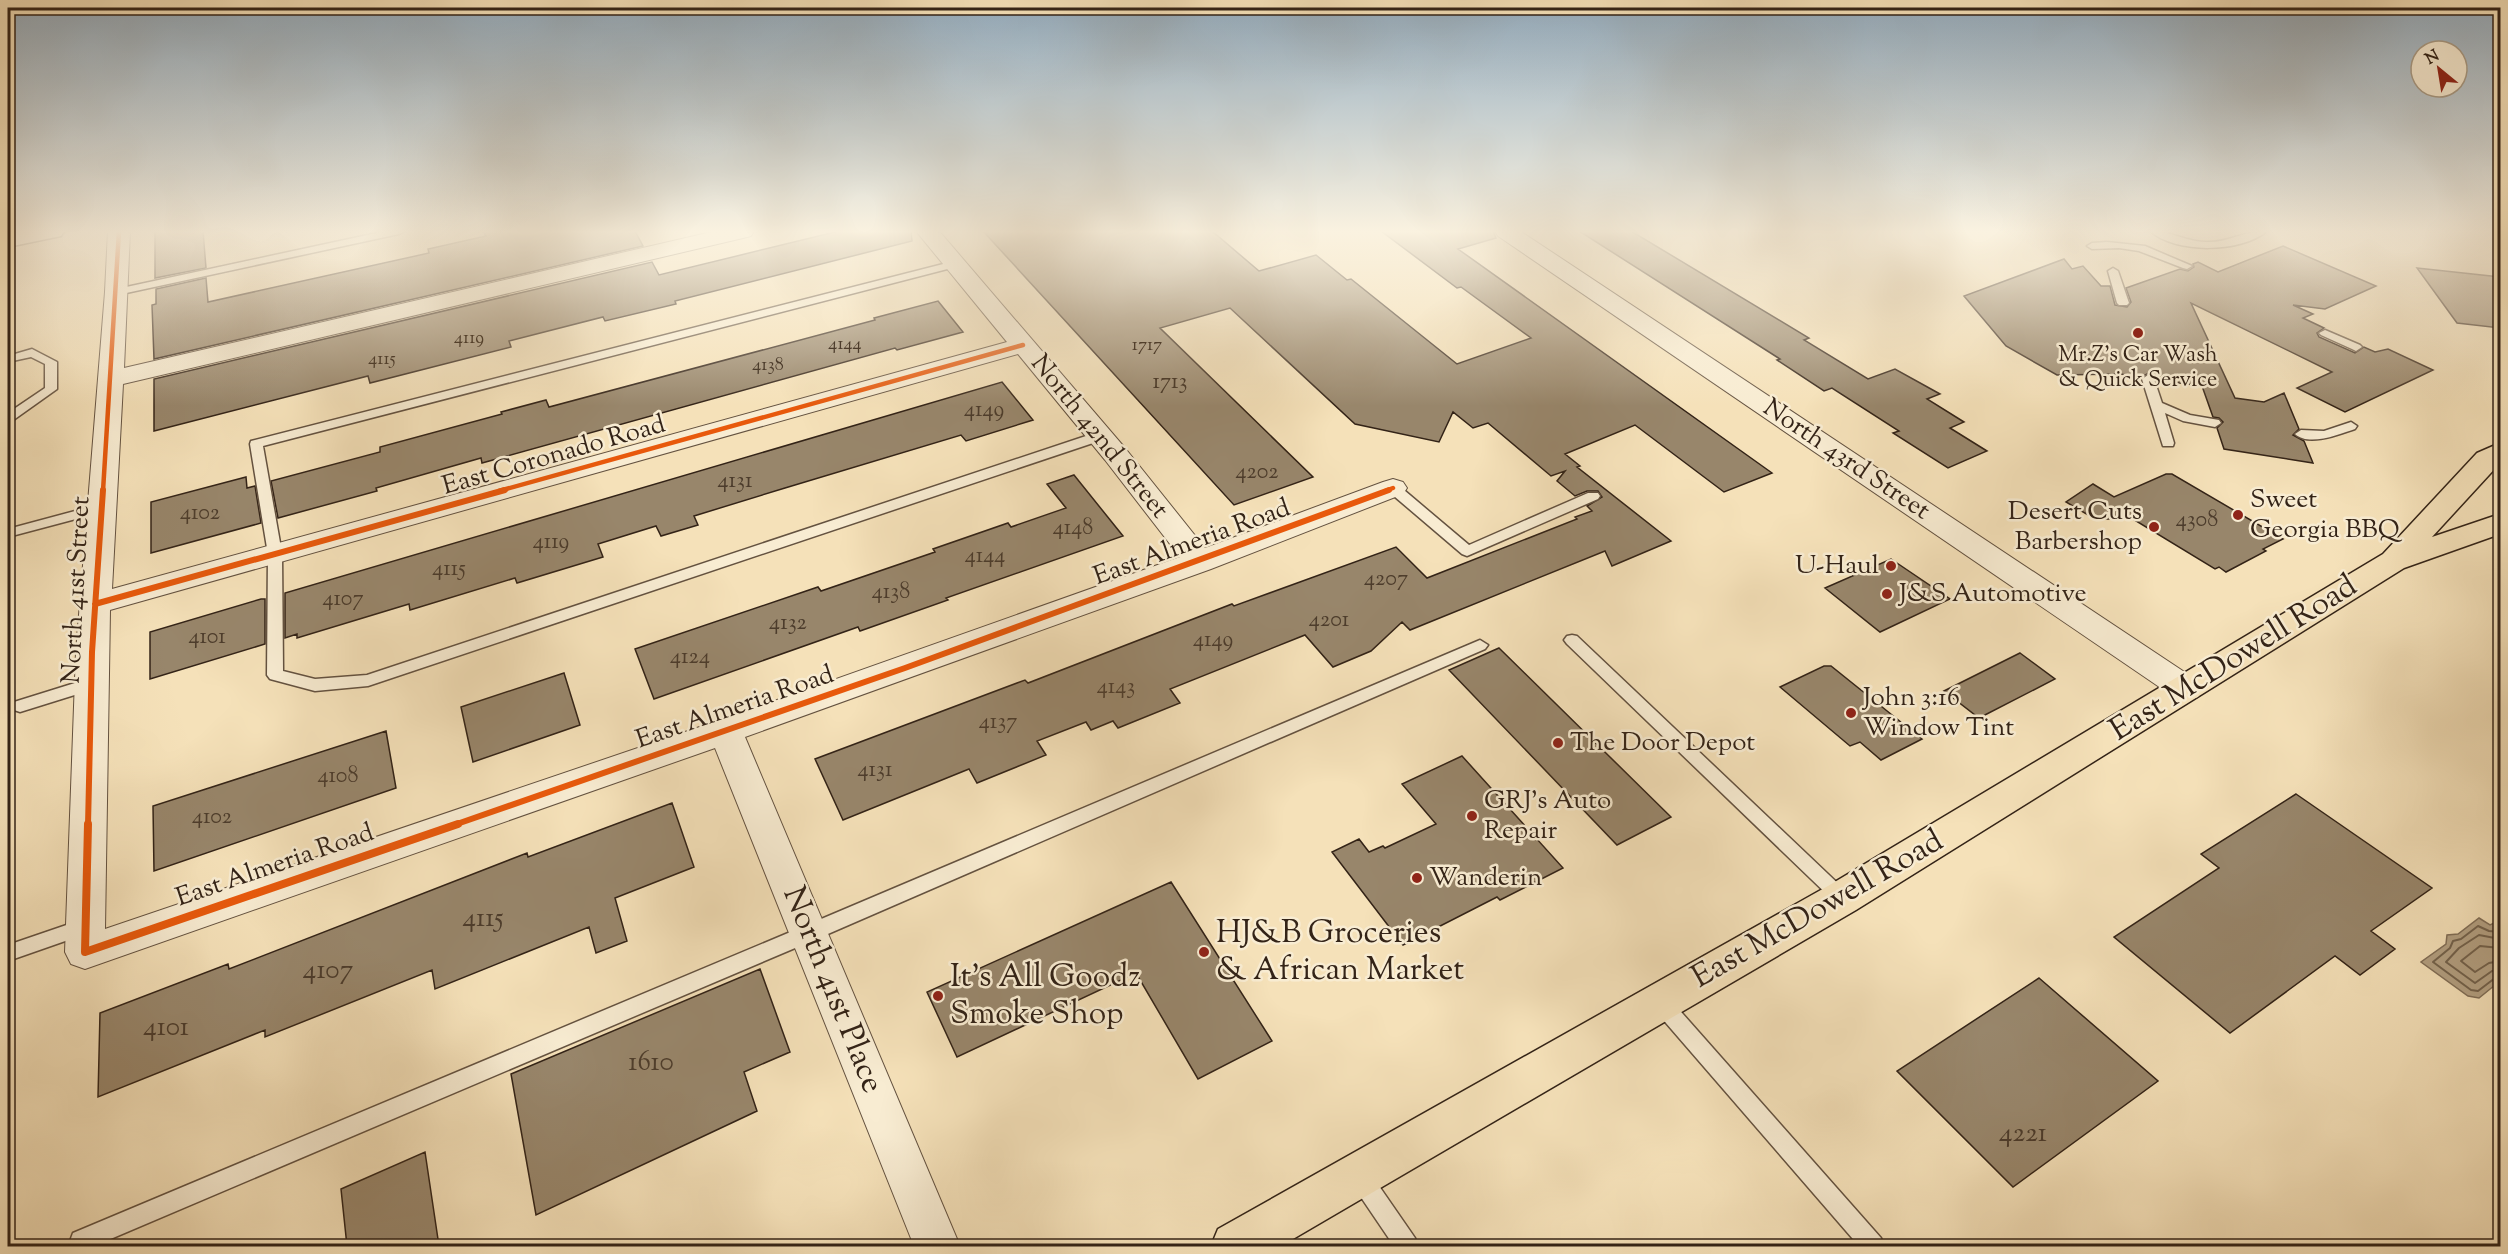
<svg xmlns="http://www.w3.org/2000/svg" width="2508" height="1254" viewBox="0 0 2508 1254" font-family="'Sorts Mill Goudy',serif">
	<rect width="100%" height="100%" fill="#f5e1b9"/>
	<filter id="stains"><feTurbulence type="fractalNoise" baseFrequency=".00333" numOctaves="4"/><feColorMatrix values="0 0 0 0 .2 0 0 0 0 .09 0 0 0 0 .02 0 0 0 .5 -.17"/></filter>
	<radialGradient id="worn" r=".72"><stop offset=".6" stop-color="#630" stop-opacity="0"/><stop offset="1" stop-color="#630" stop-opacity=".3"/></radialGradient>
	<path fill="#b3a082" stroke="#806e57" stroke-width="1.5" d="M 2479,918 L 2490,925 L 2494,923 L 2500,927 L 2500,981 L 2479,998 L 2468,996 L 2421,962 L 2446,944 L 2447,935 L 2458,934 Z"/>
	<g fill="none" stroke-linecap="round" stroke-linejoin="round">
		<path stroke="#73624c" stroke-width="2" d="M 2500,932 L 2489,931 L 2478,926 L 2461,939 L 2453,941 L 2450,948 L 2433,962 L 2471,990 L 2478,991 L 2495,978 L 2500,977
			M 2500,939 L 2479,935 L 2459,948 L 2446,962 L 2475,983 L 2492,971 L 2500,970
			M 2500,948 L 2480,946 L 2461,961 L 2475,972 L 2489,963 L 2500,961"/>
	</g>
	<path fill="#98866b" stroke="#332317" stroke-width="1.5" d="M 155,231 L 203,231 L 206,268 L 155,278 Z
		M 483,231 L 635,231 L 643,246 L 154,359 L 152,305 L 156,304 L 156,289 L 206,278 L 208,302 L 429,253 L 428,249 L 486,236 Z
		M 839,231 L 911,231 L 912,241 L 675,301 L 676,304 L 605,321 L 603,317 L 509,341 L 511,347 L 370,383 L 368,376 L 154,431 L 154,379 L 652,262 L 659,275 Z
		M 983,231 L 1212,231 L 1259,271 L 1316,255 L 1347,280 L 1351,279 L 1457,364 L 1531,338 L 1461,287 L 1457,288 L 1381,231 L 1493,231 L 1496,238 L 1458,249 L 1772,473 L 1724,492 L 1635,425 L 1565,454 L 1580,466 L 1577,467 L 1671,541 L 1612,566 L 1605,551 L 1410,630 L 1402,622 L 1371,651 L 1333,667 L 1305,635 L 1170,689 L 1180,703 L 1118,728 L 1113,721 L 1091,730 L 1086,722 L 1037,741 L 1046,755 L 977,783 L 969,769 L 843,820 L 815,759 L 1025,680 L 1028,683 L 1232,604 L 1234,606 L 1396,547 L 1427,578 L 1577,519 L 1575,517 L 1592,511 L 1587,506 L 1602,497 L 1598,491 L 1587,491 L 1575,496 L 1557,481 L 1565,471 L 1551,476 L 1488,423 L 1473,428 L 1453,412 L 1439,442 L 1355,424 L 1230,308 L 1160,328 L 1313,477 L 1234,505 Z
		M 1579,231 L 1631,231 L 1809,338 L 1804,340 L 1868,379 L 1895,369 L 1940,394 L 1927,399 L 1964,422 L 1950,428 L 1987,451 L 1948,468 L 1893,433 L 1899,431 L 1832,388 L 1824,391 L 1777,360 L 1780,359 Z
		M 2283,246 L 2376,286 L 2325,309 L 2293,305 L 2313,314 L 2303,318 L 2324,328 L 2317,333 L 2319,337 L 2355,353 L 2364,347 L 2375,352 L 2388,349 L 2433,370 L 2345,412 L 2297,388 L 2332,372 L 2191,303 L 2235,398 L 2264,402 L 2284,393 L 2299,429 L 2293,435 L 2304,441 L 2313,463 L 2224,449 L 2217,428 L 2223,422 L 2219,418 L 2213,417 L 2202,386 L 2157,380 L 2149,373 L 2140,378 L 2121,374 L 2057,375 L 2006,346 L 1964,296 L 2064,259 L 2072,269 L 2083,266 L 2101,286 L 2110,286 L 2115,305 L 2127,307 L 2131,302 L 2126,288 L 2180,269 L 2188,271 L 2194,267 L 2193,264 L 2198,262 L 2218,272 Z
		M 2417,268 L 2500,277 L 2500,328 L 2457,323 Z
		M 938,301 L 963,332 L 897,350 L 895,348 L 482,463 L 481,458 L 376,488 L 377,491 L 278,518 L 271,481 L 380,452 L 380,447 L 502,414 L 501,412 L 546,400 L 549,407 L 875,320 L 874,318 Z
		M 1002,382 L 1033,420 L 966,441 L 961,435 L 785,488 L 694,516 L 698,525 L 661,536 L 656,526 L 598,544 L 603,557 L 517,583 L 515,578 L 410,610 L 409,604 L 297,638 L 297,634 L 285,638 L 285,593 Z
		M 2166,474 L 2172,474 L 2283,539 L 2263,549 L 2266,551 L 2226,572 L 2219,567 L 2215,569 L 2133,519 L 2095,519 L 2066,502 L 2093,484 L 2114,497 Z
		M 1074,475 L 1123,536 L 946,598 L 948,600 L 860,631 L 858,627 L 654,699 L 635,649 L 818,587 L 821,591 L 935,552 L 933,549 L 1008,523 L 1011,527 L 1066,508 L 1047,484 Z
		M 246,477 L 247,488 L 255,486 L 261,523 L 151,553 L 151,502 Z
		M 1891,559 L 1950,599 L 1880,632 L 1825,588 Z
		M 261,599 L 265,599 L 265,644 L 150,679 L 150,632 Z
		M 1499,648 L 1671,817 L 1617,845 L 1449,670 Z
		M 2020,653 L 2055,679 L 1979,718 L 1944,691 Z
		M 1824,666 L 1831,666 L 1922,739 L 1881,760 L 1860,742 L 1850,746 L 1780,687 Z
		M 564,673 L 580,725 L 473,762 L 461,707 Z
		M 386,731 L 396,788 L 154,871 L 153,806 Z
		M 1462,756 L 1563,868 L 1500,900 L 1497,897 L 1403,945 L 1332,852 L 1359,839 L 1369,852 L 1383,846 L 1385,848 L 1436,824 L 1402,784 Z
		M 2296,794 L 2432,888 L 2371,931 L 2395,949 L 2360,975 L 2335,956 L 2230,1033 L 2114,937 L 2219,868 L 2201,854 Z
		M 672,803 L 694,867 L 615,898 L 627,941 L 596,953 L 589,927 L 435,989 L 432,970 L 265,1037 L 265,1030 L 98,1097 L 100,1013 L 228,964 L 229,969 L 527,853 L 528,857 Z
		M 1171,882 L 1272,1041 L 1198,1079 L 1136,973 L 957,1057 L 927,992 Z
		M 760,969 L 790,1052 L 744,1072 L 757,1111 L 536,1215 L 511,1074 Z
		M 2039,978 L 2158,1081 L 2013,1187 L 1897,1071 Z
		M 425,1152 L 439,1246 L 347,1246 L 341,1189 Z"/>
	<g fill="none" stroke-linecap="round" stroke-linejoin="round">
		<defs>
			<path id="lane" d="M 386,231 L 404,231 L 399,234 L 117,295 L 111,292 L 117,289 Z
				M 2150,231 C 2169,230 2186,242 2206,242 C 2228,243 2246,230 2267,231 C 2241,253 2176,254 2150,231 Z
				M 2107,242 L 2145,246 L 2192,266 L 2187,269 L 2183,268 L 2139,251 L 2119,248 L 2092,249 L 2087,246 L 2092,243 Z
				M 955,261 L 959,262 L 959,266 L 263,446 L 282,554 L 283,671 L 315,679 L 367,675 L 1095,433 L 1105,433 L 1106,436 L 1105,439 L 368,686 L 315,691 L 270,679 L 267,675 L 268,554 L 250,444 L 251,441 Z
				M 2113,268 L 2118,271 L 2129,303 L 2127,305 L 2119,305 L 2117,303 L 2108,271 Z
				M 2325,330 L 2360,345 L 2362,347 L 2356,351 L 2352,349 L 2321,335 L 2319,333 Z
				M 32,349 L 57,362 L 57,389 L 12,421 L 8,422 L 8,413 L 45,388 L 45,364 L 31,357 L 8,362 L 8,356 Z
				M 2148,375 L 2154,379 L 2162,403 L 2190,415 L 2219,420 L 2221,423 L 2215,427 L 2183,421 L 2165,413 L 2174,443 L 2173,446 L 2163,446 L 2142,379 Z
				M 2351,422 L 2357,426 L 2355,429 C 2340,434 2309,447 2295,434 L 2301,430 L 2324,431 Z
				M 1393,484 L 1398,485 L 1469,545 L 1588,493 L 1598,493 L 1600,496 L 1598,499 L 1467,556 L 1462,554 L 1388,491 L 1386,488 Z
				M 101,504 L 108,508 L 106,511 L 8,537 L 8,529 Z
				M 1572,635 L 1577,636 L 1848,893 L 1851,898 L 1848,903 L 1842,905 L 1836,903 L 1567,644 L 1564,640 L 1567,636 Z
				M 1480,640 L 1488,645 L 1485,649 L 814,940 L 94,1246 L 72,1246 L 70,1241 L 73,1233 L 800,928 Z
				M 91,678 L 97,680 L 99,684 L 97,688 L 20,712 L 14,710 L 12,706 L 14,702 Z
				M 84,919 L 91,922 L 93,927 L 91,932 L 8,961 L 8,945 Z
				M 1660,994 L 1667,996 L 1881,1238 L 1884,1246 L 1859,1246 L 1653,1008 L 1650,1002 L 1653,996 Z
				M 1360,1167 L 1368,1170 L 1415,1238 L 1418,1246 L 1394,1246 L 1352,1184 L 1349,1177 L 1352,1170 Z"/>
			<path id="street" d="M 108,231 L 130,231 L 124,368 L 716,231 L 754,231 L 751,236 L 743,238 L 123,384 L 112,589 L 1007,342 L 916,231 L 939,231 L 1125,448 L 1205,548 L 1383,482 L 1393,479 L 1403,482 L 1407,488 L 1403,494 L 1211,569 L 745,737 L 960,1246 L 914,1246 L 715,748 L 85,969 L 71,964 L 65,952 L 76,652 L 105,292 ZM 1018,354 L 1105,460 L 1180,557 L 729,717 L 105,929 L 110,610 Z
				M 1495,231 L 1520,231 L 2198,681 L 2202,689 L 2198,697 L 2186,701 L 2174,697 L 1498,236 Z"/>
			<path id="secondary" d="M 20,231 L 64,231 L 61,236 L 8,247 L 8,233 Z"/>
			<path id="primary" d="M 2500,443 L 2500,463 L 2432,537 L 2500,514 L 2500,534 L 2404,568 L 1856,910 L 1281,1246 L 1211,1246 L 1218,1229 L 1828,886 L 2383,554 L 2477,453 Z"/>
		</defs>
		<use href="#lane" stroke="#645240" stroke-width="3"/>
		<use href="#street" stroke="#645240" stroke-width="2"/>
		<use href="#secondary" stroke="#332317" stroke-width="3"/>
		<use href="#primary" stroke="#332317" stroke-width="3"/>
		<use href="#lane" fill="#f8ecd2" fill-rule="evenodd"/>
		<use href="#street" fill="#f8ecd2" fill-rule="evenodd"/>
		<use href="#secondary" fill="#f8ecd2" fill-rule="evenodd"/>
		<use href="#primary" fill="#f5e1b9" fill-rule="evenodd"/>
		<defs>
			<path id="cycleway-far2" d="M 103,491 L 119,231
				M 499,491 L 1023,345
				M 1385,491 L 1393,488"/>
			<path id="cycleway-far1" d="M 95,604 L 505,490
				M 88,825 L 92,652 L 103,490
				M 454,825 L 905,668 L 1389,490"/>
			<path id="cycleway" d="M 88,824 L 85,952 L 458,824"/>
		</defs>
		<use href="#cycleway-far2" stroke="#f8ecd2" stroke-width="8"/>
		<use href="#cycleway-far1" stroke="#f8ecd2" stroke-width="10"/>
		<use href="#cycleway" stroke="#f8ecd2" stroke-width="11"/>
		<use href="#cycleway-far2" stroke="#e8590c" stroke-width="4.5"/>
		<use href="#cycleway-far1" stroke="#e8590c" stroke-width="6"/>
		<use href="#cycleway" stroke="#e8590c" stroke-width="8"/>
	</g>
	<linearGradient id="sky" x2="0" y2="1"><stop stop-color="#93acbf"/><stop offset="0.57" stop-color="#faf2e0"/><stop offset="1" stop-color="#faf2e0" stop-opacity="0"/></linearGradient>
	<rect width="2508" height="406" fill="url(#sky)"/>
	<g fill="#8f2418" stroke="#f8ecd2" stroke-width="2">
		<circle cx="2138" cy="333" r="6"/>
		<circle cx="2238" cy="515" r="6"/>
		<circle cx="2154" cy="527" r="6"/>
		<circle cx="1891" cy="566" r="6"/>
		<circle cx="1887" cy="594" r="6"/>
		<circle cx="1851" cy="713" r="6"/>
		<circle cx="1558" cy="743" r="6"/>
		<circle cx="1472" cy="816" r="6"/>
		<circle cx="1417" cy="878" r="6"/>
		<circle cx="1204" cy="952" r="6"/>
		<circle cx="938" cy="996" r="6"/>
	</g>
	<g text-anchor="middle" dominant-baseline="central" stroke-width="5" stroke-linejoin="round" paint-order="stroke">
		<g font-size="18" fill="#4c3c2c">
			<text x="469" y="339">4119</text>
			<text x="845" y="345">4144</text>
			<text x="1147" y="346">1717</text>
			<text x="382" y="360">4115</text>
			<text x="768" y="366">4138</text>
		</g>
		<g font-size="22" fill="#332317" stroke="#f8ecd2">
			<text x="2138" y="356">Mr.Z's Car Wash<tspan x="2138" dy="25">&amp; Quick Service</tspan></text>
		</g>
		<g font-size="22" fill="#4c3c2c">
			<text x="1170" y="383">1713</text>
			<text x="984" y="411">4149</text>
			<text x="1257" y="473">4202</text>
			<text x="735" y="482">4131</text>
			<text x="200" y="514">4102</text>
			<text x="2197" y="521">4308</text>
			<text x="1073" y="529">4148</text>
			<text x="551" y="543">4119</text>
			<text x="985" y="557">4144</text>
			<text x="449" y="570">4115</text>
			<text x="1386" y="580">4207</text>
			<text x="891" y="593">4138</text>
			<text x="343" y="600">4107</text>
			<text x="1329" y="621">4201</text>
			<text x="788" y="624">4132</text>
			<text x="207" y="638">4101</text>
			<text x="1213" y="641">4149</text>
			<text x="690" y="658">4124</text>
			<text x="1116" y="688">4143</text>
			<text x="998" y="723">4137</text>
			<text x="875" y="771">4131</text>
			<text x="338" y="777">4108</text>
			<text x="212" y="818">4102</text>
		</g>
		<g font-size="26" fill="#332317" stroke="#f8ecd2">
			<text transform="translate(1099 437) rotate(51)">North 42nd Street</text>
			<text transform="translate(554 456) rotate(-16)">East Coronado Road</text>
			<text transform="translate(1846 460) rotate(34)">North 43rd Street</text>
			<text transform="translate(1192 543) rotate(-20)">East Almeria Road</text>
			<text transform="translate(77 590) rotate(-87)">North 41st Street</text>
			<text transform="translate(735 708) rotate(-19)">East Almeria Road</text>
			<text transform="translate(275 866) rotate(-19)">East Almeria Road</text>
		</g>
		<g font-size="26" fill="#332317" stroke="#f8ecd2" text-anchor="start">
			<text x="2250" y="500">Sweet<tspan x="2250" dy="30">Georgia BBQ</tspan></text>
			<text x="2142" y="512" text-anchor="end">Desert Cuts<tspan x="2142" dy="30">Barbershop</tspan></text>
			<text x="1879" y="566" text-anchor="end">U-Haul</text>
			<text x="1899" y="594">J&amp;S Automotive</text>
			<text x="1863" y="698">John 3:16<tspan x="1863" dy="30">Window Tint</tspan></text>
			<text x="1570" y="743">The Door Depot</text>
			<text x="1484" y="801">GRJ's Auto<tspan x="1484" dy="30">Repair</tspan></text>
			<text x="1429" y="878">Wanderin</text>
		</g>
		<g font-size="27" fill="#4c3c2c">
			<text x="483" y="919">4115</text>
			<text x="328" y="971">4107</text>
			<text x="166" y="1028">4101</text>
			<text x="651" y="1063">1610</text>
			<text x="2023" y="1134">4221</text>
		</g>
		<g font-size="32" fill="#332317" stroke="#f8ecd2">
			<text transform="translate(2234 659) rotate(-32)">East McDowell Road</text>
			<text transform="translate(1818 910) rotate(-30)">East McDowell Road</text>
			<text transform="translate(832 990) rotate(68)">North 41st Place</text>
		</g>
		<g font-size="32" fill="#332317" stroke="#f8ecd2" text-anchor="start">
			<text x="1216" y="934">HJ&amp;B Groceries<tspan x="1216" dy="37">&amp; African Market</tspan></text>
			<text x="950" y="978">It's All Goodz<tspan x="950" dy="37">Smoke Shop</tspan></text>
		</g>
	</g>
	<rect width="2508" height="1254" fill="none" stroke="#f5e1b9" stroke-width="30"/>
	<rect x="9" y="9" width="2490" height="1236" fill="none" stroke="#332317" stroke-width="3"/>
	<rect x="15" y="15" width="2478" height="1224" fill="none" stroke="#332317" stroke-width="1.5"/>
	<g transform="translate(2439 69) rotate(330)"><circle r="28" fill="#f8ecd2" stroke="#a99c87" stroke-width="1.5"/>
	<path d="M0-4.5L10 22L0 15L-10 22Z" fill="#8f2418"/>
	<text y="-9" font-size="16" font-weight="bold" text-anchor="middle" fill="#332317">N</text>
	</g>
	<rect width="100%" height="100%" filter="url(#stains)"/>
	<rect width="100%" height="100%" fill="url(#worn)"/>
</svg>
